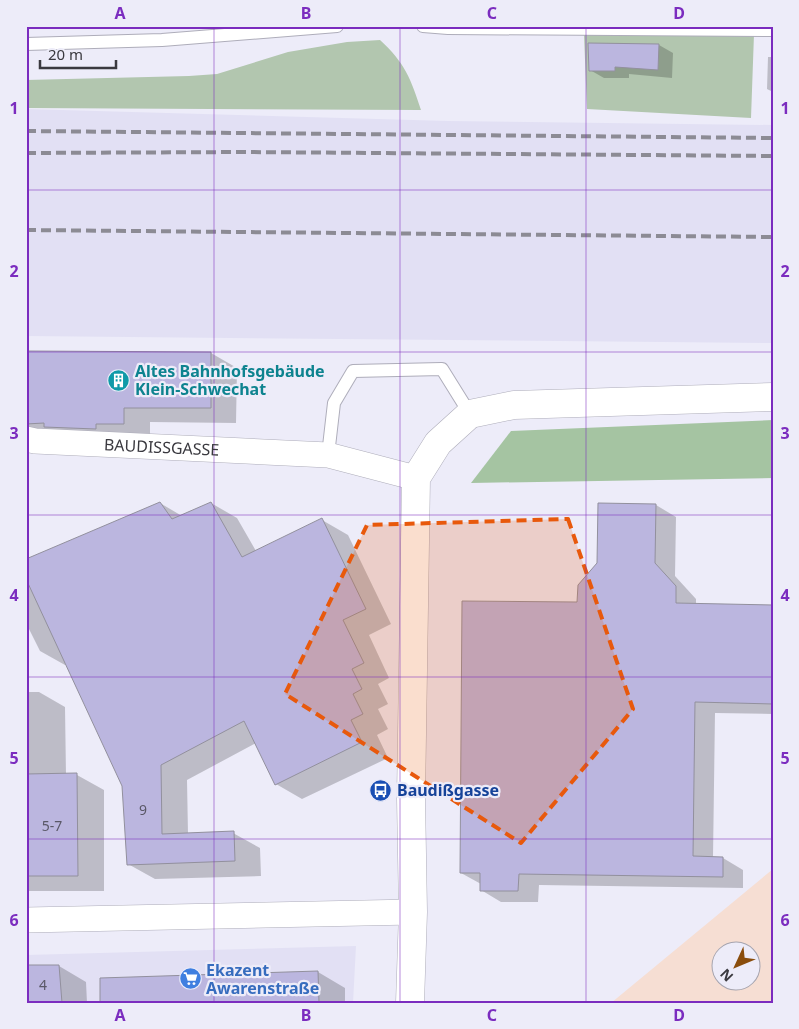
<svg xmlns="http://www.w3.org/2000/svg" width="799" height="1029" viewBox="0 0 799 1029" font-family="'Noto Sans',sans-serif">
	<rect width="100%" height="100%" fill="#edecf9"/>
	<path fill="#e2e0f4" d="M 26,109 L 448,121 L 773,125 L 773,343 L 26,336 Z
		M 356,946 L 353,1003 L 26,1003 L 26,955 Z"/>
	<path fill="#f6ded3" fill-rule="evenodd" d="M 773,869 L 773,1003 L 611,1003 ZM 722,952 L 752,952 L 752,982 L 722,982 Z"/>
	<path fill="#b2c6af" d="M 754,34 L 751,118 L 587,109 L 584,35 Z
		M 380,40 C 405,63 411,79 421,110 L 26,108 L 26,80 L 189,76 L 217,74 L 288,52 L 347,42 Z"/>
	<path fill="#a5c4a2" d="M 773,420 L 773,478 L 471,483 L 511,431 Z"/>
	<path fill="#0003" d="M 590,44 L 659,45 L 673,53 L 672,78 L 629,74 L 629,78 L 604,78 L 590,70 Z
		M 768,57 L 773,57 L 773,92 L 767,89 Z
		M 26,352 L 211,353 L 237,368 L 236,423 L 150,422 L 150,438 L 65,438 L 26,428 Z
		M 160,503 L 182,516 L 211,503 L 237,518 L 256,551 L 322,520 L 348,535 L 391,624 L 369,635 L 389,678 L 378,684 L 388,704 L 378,709 L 388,729 L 377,735 L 388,758 L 302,799 L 276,784 L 256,743 L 187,780 L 188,834 L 233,833 L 260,848 L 261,876 L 155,879 L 128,864 L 123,785 L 65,659 L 65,665 L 40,651 L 26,623 L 26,560 Z
		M 656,505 L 676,517 L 675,576 L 696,599 L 696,605 L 773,606 L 773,714 L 715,713 L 713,858 L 723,858 L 743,870 L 743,888 L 539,885 L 538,902 L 501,902 L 481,890 L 481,884 L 461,873 L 578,603 Z
		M 26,692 L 39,692 L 65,707 L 66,775 L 77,775 L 104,790 L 104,891 L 26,891 Z
		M 59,966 L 86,982 L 87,1003 L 26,1003 Z
		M 318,972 L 345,988 L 345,1003 L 101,1003 L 101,979 Z"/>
	<path fill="#bbb6df" stroke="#92909d" d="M 588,43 L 659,44 L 658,70 L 615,67 L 615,71 L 589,71 Z
		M 26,351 L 211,352 L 211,408 L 124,408 L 124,424 L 96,424 L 96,429 L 44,427 L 44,423 L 26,424 Z
		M 160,502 L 172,519 L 211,502 L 242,557 L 322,518 L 366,609 L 343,620 L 364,663 L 352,669 L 362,689 L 353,694 L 363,714 L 351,720 L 362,742 L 275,785 L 244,721 L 161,765 L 162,834 L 234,831 L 235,861 L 127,865 L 122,786 L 26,579 L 26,559 Z
		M 598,503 L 656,504 L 655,563 L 676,586 L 676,603 L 773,605 L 773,704 L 695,702 L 693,856 L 723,857 L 723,877 L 519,874 L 518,891 L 480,891 L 480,873 L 460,873 L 462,601 L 577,602 L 578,585 L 597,563 Z
		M 77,773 L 78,876 L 26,876 L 26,774 Z
		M 26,965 L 59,965 L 62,1003 L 26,1003 Z
		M 318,971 L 319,1003 L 100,1003 L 100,978 Z"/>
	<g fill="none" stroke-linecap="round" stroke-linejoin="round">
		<defs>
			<path id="service" d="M 423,26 L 448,28 L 773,30
				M 26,44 L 162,40 L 337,26
				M 328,455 L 334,403 L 353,371 L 442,369 L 470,414"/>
			<g id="minor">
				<path id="s1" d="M 26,439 L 35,441 L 328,455 L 416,478"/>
				<path d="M 26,920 L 413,912"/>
			</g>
			<path id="tertiary" d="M 410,1003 L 413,912 L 411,798 L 416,478 L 438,443 L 470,414 L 514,405 L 773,397"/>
		</defs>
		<use href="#service" stroke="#aeadba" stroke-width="14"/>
		<use href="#minor" stroke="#aeadba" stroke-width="26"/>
		<use href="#tertiary" stroke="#aeadba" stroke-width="29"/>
		<use href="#service" stroke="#fff" stroke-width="12"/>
		<use href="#minor" stroke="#fff" stroke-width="25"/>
		<use href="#tertiary" stroke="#fff" stroke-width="28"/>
		<path stroke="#8c8b94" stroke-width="4" stroke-dasharray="10 5" stroke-linecap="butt" d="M 26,131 L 773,138
			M 26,153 L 244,152 L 773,156
			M 26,230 L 773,237"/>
	</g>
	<path fill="#e8590c" fill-opacity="0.2" stroke="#e8590c" stroke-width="4" stroke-dasharray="10 6" stroke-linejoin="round" d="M 568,519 L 633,709 L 521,843 L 285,694 L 367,525 Z"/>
	<path fill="none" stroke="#7b2cbf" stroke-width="1" stroke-opacity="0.55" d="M 214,26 L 214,1003M 400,26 L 400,1003M 586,26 L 586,1003M 26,190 L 773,190M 26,352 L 773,352M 26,515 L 773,515M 26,677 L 773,677M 26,839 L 773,839"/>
	<defs>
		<symbol id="building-disc" viewBox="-11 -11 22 22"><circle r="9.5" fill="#0f9aa8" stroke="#edecf9"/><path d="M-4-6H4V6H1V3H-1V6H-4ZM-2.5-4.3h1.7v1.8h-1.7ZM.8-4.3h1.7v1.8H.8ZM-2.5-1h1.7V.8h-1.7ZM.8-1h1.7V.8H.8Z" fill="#fff"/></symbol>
		<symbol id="bus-disc" viewBox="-11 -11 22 22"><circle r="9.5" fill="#1a4fb4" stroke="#edecf9"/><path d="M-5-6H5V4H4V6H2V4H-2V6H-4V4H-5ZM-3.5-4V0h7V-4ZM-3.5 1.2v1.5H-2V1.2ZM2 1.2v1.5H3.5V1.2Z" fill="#fff"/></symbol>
		<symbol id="supermarket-disc" viewBox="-11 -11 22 22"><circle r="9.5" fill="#3f7fe0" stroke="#edecf9"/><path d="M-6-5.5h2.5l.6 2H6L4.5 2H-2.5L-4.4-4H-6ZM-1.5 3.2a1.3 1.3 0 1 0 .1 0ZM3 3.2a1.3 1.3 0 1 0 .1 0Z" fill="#fff"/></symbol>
	</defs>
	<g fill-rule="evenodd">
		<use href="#building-disc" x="106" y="368" width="25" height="25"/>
		<use href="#bus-disc" x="368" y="778" width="25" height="25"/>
		<use href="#supermarket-disc" x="178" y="966" width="25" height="25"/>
	</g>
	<g text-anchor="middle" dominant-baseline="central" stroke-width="4.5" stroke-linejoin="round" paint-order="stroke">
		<g font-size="14" fill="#5a5867">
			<text x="143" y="809">9</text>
			<text x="52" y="825">5-7</text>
			<text x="43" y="984">4</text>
		</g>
		<g font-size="16" font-weight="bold" fill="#0d838f" stroke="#edecf9" text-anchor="start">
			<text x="135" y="371">Altes Bahnhofsgebäude<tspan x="135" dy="18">Klein-Schwechat</tspan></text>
		</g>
		<g font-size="16" fill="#3a393f" stroke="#edecf9">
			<text stroke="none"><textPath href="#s1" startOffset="136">BAUDISSGASSE</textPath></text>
		</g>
		<g font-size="16" font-weight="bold" fill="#164399" stroke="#edecf9" text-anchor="start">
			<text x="397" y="790">Baudißgasse</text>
		</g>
		<g font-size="16" font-weight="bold" fill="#366cbe" stroke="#edecf9" text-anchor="start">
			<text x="206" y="970">Ekazent<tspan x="206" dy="18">Awarenstraße</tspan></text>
		</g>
	</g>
	<rect width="799" height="1029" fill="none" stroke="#edecf9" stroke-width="55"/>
	<g transform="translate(736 966) rotate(226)"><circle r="24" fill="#edecf9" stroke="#a5a4af"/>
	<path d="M0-4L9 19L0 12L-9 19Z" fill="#8a4d0d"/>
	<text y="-8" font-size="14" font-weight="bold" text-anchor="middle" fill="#3a393f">N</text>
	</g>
	<path d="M40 60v8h76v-8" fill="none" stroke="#3a393f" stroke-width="2.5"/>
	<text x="48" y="60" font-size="15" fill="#3a393f" stroke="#edecf9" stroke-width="4" paint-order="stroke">20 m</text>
	<rect x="28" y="28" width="744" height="974" fill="none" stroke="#7b2cbf" stroke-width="2"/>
	<g font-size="16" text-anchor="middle" font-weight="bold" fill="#7b2cbf">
		<text x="120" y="19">A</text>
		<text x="306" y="19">B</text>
		<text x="492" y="19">C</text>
		<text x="679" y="19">D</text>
		<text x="14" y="114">1</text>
		<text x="785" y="114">1</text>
		<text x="14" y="277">2</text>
		<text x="785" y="277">2</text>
		<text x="14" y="439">3</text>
		<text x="785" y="439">3</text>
		<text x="14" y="601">4</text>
		<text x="785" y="601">4</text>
		<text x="14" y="764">5</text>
		<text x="785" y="764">5</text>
		<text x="14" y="926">6</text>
		<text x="785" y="926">6</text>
		<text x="120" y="1021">A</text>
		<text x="306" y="1021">B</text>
		<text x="492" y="1021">C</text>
		<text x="679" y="1021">D</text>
	</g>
</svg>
